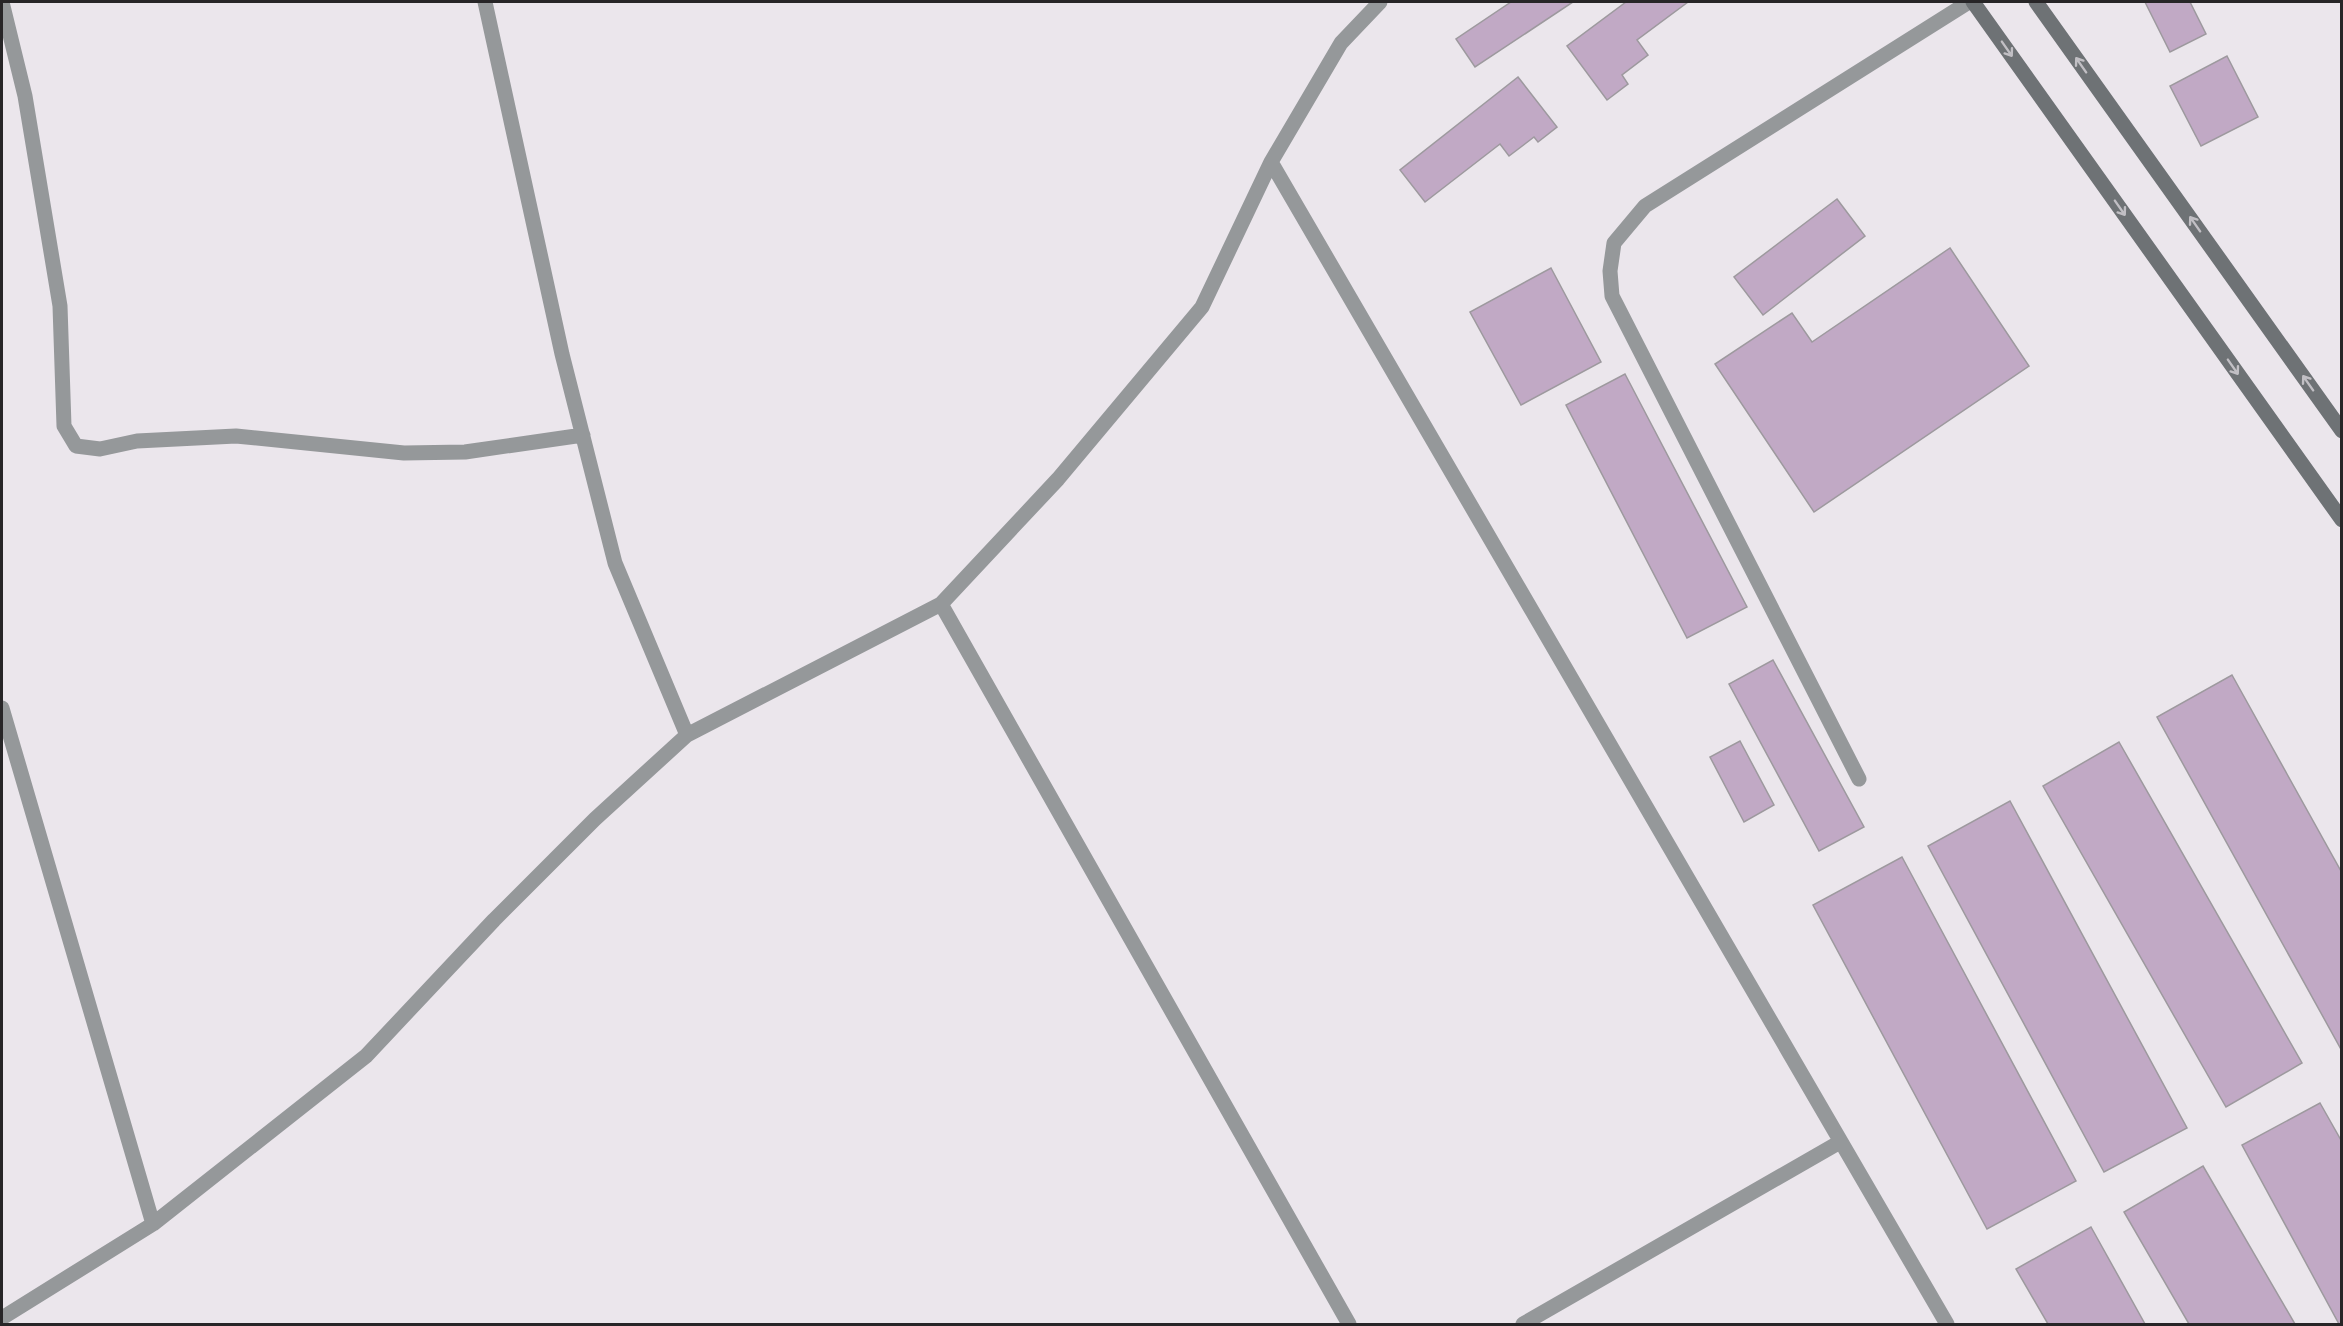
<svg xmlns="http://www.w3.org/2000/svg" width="2343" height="1326" viewBox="0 0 2343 1326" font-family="Mulish,sans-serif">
	<rect width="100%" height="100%" fill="#ebe6ec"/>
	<path fill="#c1a9c5" stroke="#9d999e" stroke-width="1.5" d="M 1511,2 L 1573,2 L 1475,67 L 1456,39 Z
		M 1626,2 L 1688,2 L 1637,40 L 1648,55 L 1622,75 L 1628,84 L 1607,100 L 1567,46 Z
		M 2145,2 L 2190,2 L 2206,34 L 2170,52 Z
		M 2227,56 L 2258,117 L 2201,146 L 2170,86 Z
		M 1518,77 L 1557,127 L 1538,142 L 1534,137 L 1509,156 L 1500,144 L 1425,202 L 1400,170 Z
		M 1837,199 L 1865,236 L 1763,315 L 1734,277 Z
		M 1950,248 L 2029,366 L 1814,512 L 1715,364 L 1792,313 L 1812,342 Z
		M 1551,268 L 1601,362 L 1521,405 L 1470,312 Z
		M 1625,374 L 1747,607 L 1687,638 L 1566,405 Z
		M 1773,660 L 1864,827 L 1819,851 L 1729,684 Z
		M 2232,675 L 2342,873 L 2342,1051 L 2157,717 Z
		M 1740,741 L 1774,805 L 1744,822 L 1710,757 Z
		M 2119,742 L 2302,1063 L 2226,1107 L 2043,786 Z
		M 2010,801 L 2187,1128 L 2104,1172 L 1928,846 Z
		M 1902,857 L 2076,1181 L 1987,1229 L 1813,905 Z
		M 2320,1103 L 2342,1142 L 2342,1324 L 2339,1324 L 2242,1145 Z
		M 2203,1166 L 2295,1324 L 2189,1324 L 2124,1212 Z
		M 2091,1227 L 2145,1324 L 2048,1324 L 2016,1269 Z"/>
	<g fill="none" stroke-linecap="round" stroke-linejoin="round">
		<path stroke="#95989a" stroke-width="15" d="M 2,2 L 25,96 L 60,306 L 64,426 L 76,446 L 100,449 L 137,441 L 236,436 L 404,453 L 465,452 L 583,435
			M 485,2 L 562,354 L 615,563 L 687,735
			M 1271,162 L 1947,1324
			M 941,604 L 1349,1324
			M 2,708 L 153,1224
			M 1859,779 L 1612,296 L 1610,271 L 1614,243 L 1645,206 L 1969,2
			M 2,1318 L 153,1224 L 366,1056 L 494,920 L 595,819 L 687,735 L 941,604 L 1058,479 L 1202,307 L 1271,162 L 1341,43 L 1380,2
			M 1523,1324 L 1840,1142"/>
		<path stroke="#6e7275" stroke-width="15" d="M 1973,2 L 2342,520
			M 2036,2 L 2342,431"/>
	</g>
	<defs><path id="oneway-shaft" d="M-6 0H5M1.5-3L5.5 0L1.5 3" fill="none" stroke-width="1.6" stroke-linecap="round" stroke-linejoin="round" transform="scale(1.5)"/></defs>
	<g stroke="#c1bfc4">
		<use href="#oneway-shaft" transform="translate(2007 49) rotate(55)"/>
		<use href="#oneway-shaft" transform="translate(2081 65) rotate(-125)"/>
		<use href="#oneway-shaft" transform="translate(2120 208) rotate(55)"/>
		<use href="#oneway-shaft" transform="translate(2195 224) rotate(-125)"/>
		<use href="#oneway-shaft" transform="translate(2233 367) rotate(55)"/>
		<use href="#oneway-shaft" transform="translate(2308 383) rotate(-125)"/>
	</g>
	<rect width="2343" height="1326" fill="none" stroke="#272527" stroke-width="6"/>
</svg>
